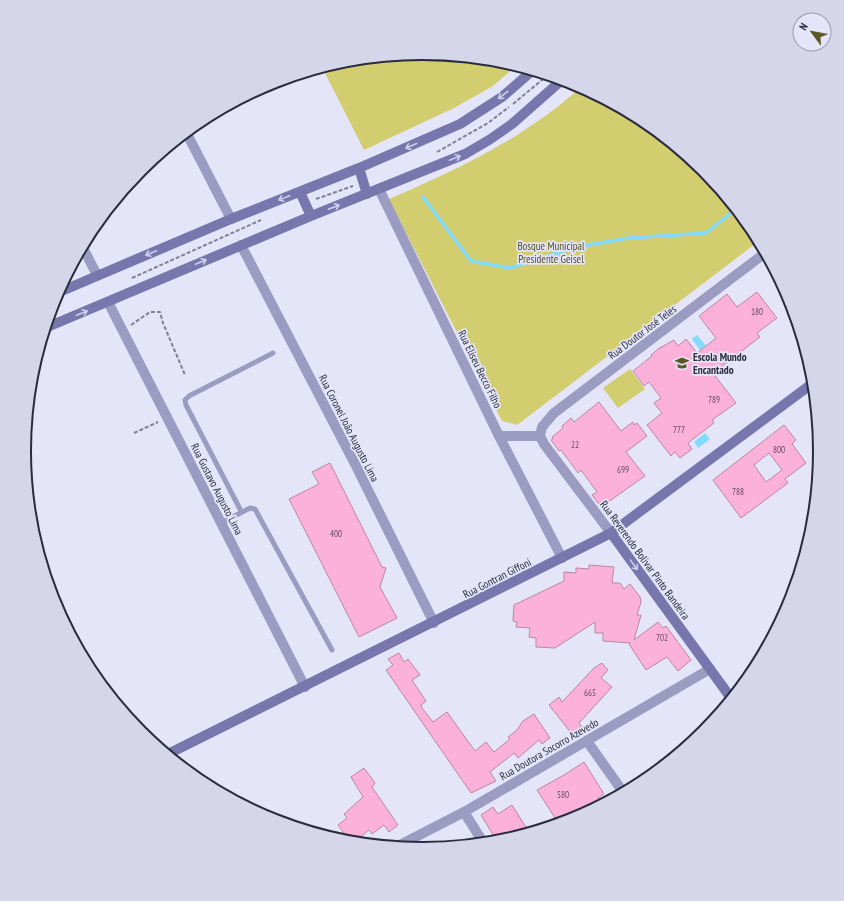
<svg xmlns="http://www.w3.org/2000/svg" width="844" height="901" viewBox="0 0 844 901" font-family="'PT Sans Narrow',sans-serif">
	<rect width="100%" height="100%" fill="#e5e5f9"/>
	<path fill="#d2cd6e" d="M 422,53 L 500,60 L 517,65 L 493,86 L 454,108 L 364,150 L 322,67 L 345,60 Z
		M 581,87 L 643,120 L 704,169 L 753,230 L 759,241 L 517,425 L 502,421 L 389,199 C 457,170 526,137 581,87 Z
		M 630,369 L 645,389 L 618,408 L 603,388 Z"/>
	<path fill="#82dbfe" d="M 697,335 L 706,346 L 700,350 L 692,339 Z
		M 705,433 L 710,439 L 698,448 L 694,442 Z"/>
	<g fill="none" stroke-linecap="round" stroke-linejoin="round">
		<path stroke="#82dbfe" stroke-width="3.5" d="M 423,197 L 471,261 L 510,268 L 577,247 L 629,238 L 706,233 L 736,209"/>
	</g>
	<path fill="#fbb1d9" stroke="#b888a1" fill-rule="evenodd" d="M 757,292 L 777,318 L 757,333 L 760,337 L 713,373 L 736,403 L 712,420 L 714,423 L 688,443 L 692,449 L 680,458 L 675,452 L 671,456 L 647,425 L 662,413 L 654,403 L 661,398 L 649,382 L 644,386 L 633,371 L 652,356 L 651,355 L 658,349 L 674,340 L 678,346 L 686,339 L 697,353 L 716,338 L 699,316 L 727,294 L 737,307 Z
		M 599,402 L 621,431 L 633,422 L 634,425 L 637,423 L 647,436 L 626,452 L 645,476 L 601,507 L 592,495 L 597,492 L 581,470 L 578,473 L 561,450 L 559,451 L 551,440 L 553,439 L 552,437 L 563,428 L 562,426 L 571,418 L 574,422 Z
		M 784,425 L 796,440 L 792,444 L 806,463 L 785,479 L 788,483 L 741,518 L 713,480 ZM 769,453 L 782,470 L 766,482 L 754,465 Z
		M 330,463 L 382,567 L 386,568 L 380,587 L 397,618 L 359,637 L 289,499 L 319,484 L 312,472 Z
		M 589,565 L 614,567 L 612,583 L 620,583 L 624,589 L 630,584 L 640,597 L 641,602 L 637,615 L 641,615 L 634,640 L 658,622 L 663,628 L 666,626 L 691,660 L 678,671 L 667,657 L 646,670 L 629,644 L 630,643 L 603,641 L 603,633 L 595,633 L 595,622 L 555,648 L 536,647 L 536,638 L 529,637 L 530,628 L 516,627 L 517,622 L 513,621 L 514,605 L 564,581 L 564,572 L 576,573 L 576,568 L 589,569 Z
		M 399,653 L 404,662 L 408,659 L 420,675 L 412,680 L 426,701 L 421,705 L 422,708 L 433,722 L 447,712 L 475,751 L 486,742 L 494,752 L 510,739 L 508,737 L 517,730 L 523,721 L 534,714 L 550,738 L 542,744 L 539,740 L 518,758 L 514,753 L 490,772 L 496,781 L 471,793 L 386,670 L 393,665 L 388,659 Z
		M 602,663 L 608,670 L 601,678 L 612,687 L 579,723 L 582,728 L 572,734 L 549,705 L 559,697 L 562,702 L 594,668 Z
		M 584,762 L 604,794 L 598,798 L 602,804 L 574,818 L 561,822 L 560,820 L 557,821 L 537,790 L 564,775 Z
		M 364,768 L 375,783 L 372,787 L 398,825 L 389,832 L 384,825 L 372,834 L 369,830 L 354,842 L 350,841 L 338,825 L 347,818 L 344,814 L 363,797 L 351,777 Z
		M 512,805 L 529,832 L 497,841 L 481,815 L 493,807 L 498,814 Z"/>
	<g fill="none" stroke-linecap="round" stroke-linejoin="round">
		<path stroke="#818195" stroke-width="2" stroke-dasharray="4 2" stroke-linecap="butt" d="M 513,104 L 548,75
			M 437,152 L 488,123 L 509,107
			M 316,199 L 353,186
			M 132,278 L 261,220
			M 131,325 L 150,312 L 160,312 L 163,323 L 185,375
			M 134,433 L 158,422"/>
		<path stroke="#9c9bc1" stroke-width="5" d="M 241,511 L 186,405 L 185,400 L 189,396 L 273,353
			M 221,523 L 250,508 L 255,509 L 332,650"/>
		<path stroke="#9c9bc1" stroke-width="10" d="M 186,132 L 231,219
			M 379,189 L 499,436 L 562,558
			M 241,245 L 356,466 L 434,623
			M 82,246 L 97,275
			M 108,302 L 305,687
			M 499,436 L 540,436
			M 540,436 L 542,427 L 554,413 L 765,253
			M 540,436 L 544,444 L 611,533
			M 587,741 L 623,792
			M 464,812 L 483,842
			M 398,846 L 464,812 L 710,669"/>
		<path stroke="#7976ad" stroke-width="10" d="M 359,168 L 367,194
			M 300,192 L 311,216
			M 57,293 L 231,219 L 359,168 L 460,124 L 502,97 L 533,70
			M 45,328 L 311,216 L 465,154 L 489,140 L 512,124 L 563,79
			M 611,533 L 731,698
			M 168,754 L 611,533 L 813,383"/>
	</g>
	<defs><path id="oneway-shaft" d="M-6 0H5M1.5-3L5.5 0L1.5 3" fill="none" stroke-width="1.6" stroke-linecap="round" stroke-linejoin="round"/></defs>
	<g stroke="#cfcfea">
		<use href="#oneway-shaft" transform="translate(503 95) rotate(142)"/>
		<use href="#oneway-shaft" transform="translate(411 146) rotate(156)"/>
		<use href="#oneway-shaft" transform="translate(455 158) rotate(-22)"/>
		<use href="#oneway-shaft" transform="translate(284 198) rotate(158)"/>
		<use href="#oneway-shaft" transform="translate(334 207) rotate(-21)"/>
		<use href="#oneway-shaft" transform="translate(151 253) rotate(157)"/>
		<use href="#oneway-shaft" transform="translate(201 262) rotate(-23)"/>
		<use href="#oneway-shaft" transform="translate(82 313) rotate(-21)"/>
		<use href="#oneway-shaft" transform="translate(634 565) rotate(54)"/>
	</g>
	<defs>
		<symbol id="school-bare" viewBox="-9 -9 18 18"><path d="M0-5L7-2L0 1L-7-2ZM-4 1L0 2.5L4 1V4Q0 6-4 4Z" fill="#5b5825" stroke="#e5e5f9" stroke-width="2.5" paint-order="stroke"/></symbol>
	</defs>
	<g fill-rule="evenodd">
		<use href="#school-bare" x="672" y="353" width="20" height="20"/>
	</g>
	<g text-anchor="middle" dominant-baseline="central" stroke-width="3.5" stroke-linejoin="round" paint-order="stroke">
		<g font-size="9" fill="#5f4c65">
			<text x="757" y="311">180</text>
			<text x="714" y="399">789</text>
			<text x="679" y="429">777</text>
			<text x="575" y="444">22</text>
			<text x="779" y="449">800</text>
			<text x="623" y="469">699</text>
			<text x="738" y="491">788</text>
			<text x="336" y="533">400</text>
			<text x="662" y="637">702</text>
			<text x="590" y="692">665</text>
			<text x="563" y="794">580</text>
		</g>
		<g font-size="11" fill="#514e24" stroke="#e5e5f9">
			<text x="551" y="246">Bosque Municipal<tspan x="551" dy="13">Presidente Geisel</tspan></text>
		</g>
		<g font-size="11" fill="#2b2b3e" stroke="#e5e5f9">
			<text transform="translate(642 332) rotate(-37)">Rua Doutor José Teles</text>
			<text transform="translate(480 369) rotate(64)">Rua Eliseu Becco Filho</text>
			<text transform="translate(349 428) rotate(63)">Rua Coronel João Augusto Lima</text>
			<text transform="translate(217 489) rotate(63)">Rua Gustavo Augusto Lima</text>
			<text transform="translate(645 560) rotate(54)">Rua Reverendo Bolivar Pinto Bandeira</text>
			<text transform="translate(497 578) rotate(-27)">Rua Gontran Giffoni</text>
			<text transform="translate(549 749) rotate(-30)">Rua Doutora Socorro Azevedo</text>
		</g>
		<g font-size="11" font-weight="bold" fill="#2b2b3e" stroke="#e5e5f9" text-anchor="start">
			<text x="693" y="357">Escola Mundo<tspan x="693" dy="13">Encantado</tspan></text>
		</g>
	</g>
	<path d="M0 0H844V901H0ZM31 451a391 391 0 1 1 782 0a391 391 0 1 1-782 0Z" fill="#d6d6ea" fill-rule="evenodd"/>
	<path fill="none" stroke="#2b2b3e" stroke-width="2" d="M31 451a391 391 0 1 1 782 0a391 391 0 1 1-782 0Z"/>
	<g transform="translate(812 32) rotate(302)"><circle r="19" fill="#e5e5f9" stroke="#9b9bae"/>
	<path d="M0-3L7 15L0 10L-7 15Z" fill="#5b5825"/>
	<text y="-6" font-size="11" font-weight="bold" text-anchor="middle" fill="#2b2b3e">N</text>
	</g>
</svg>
